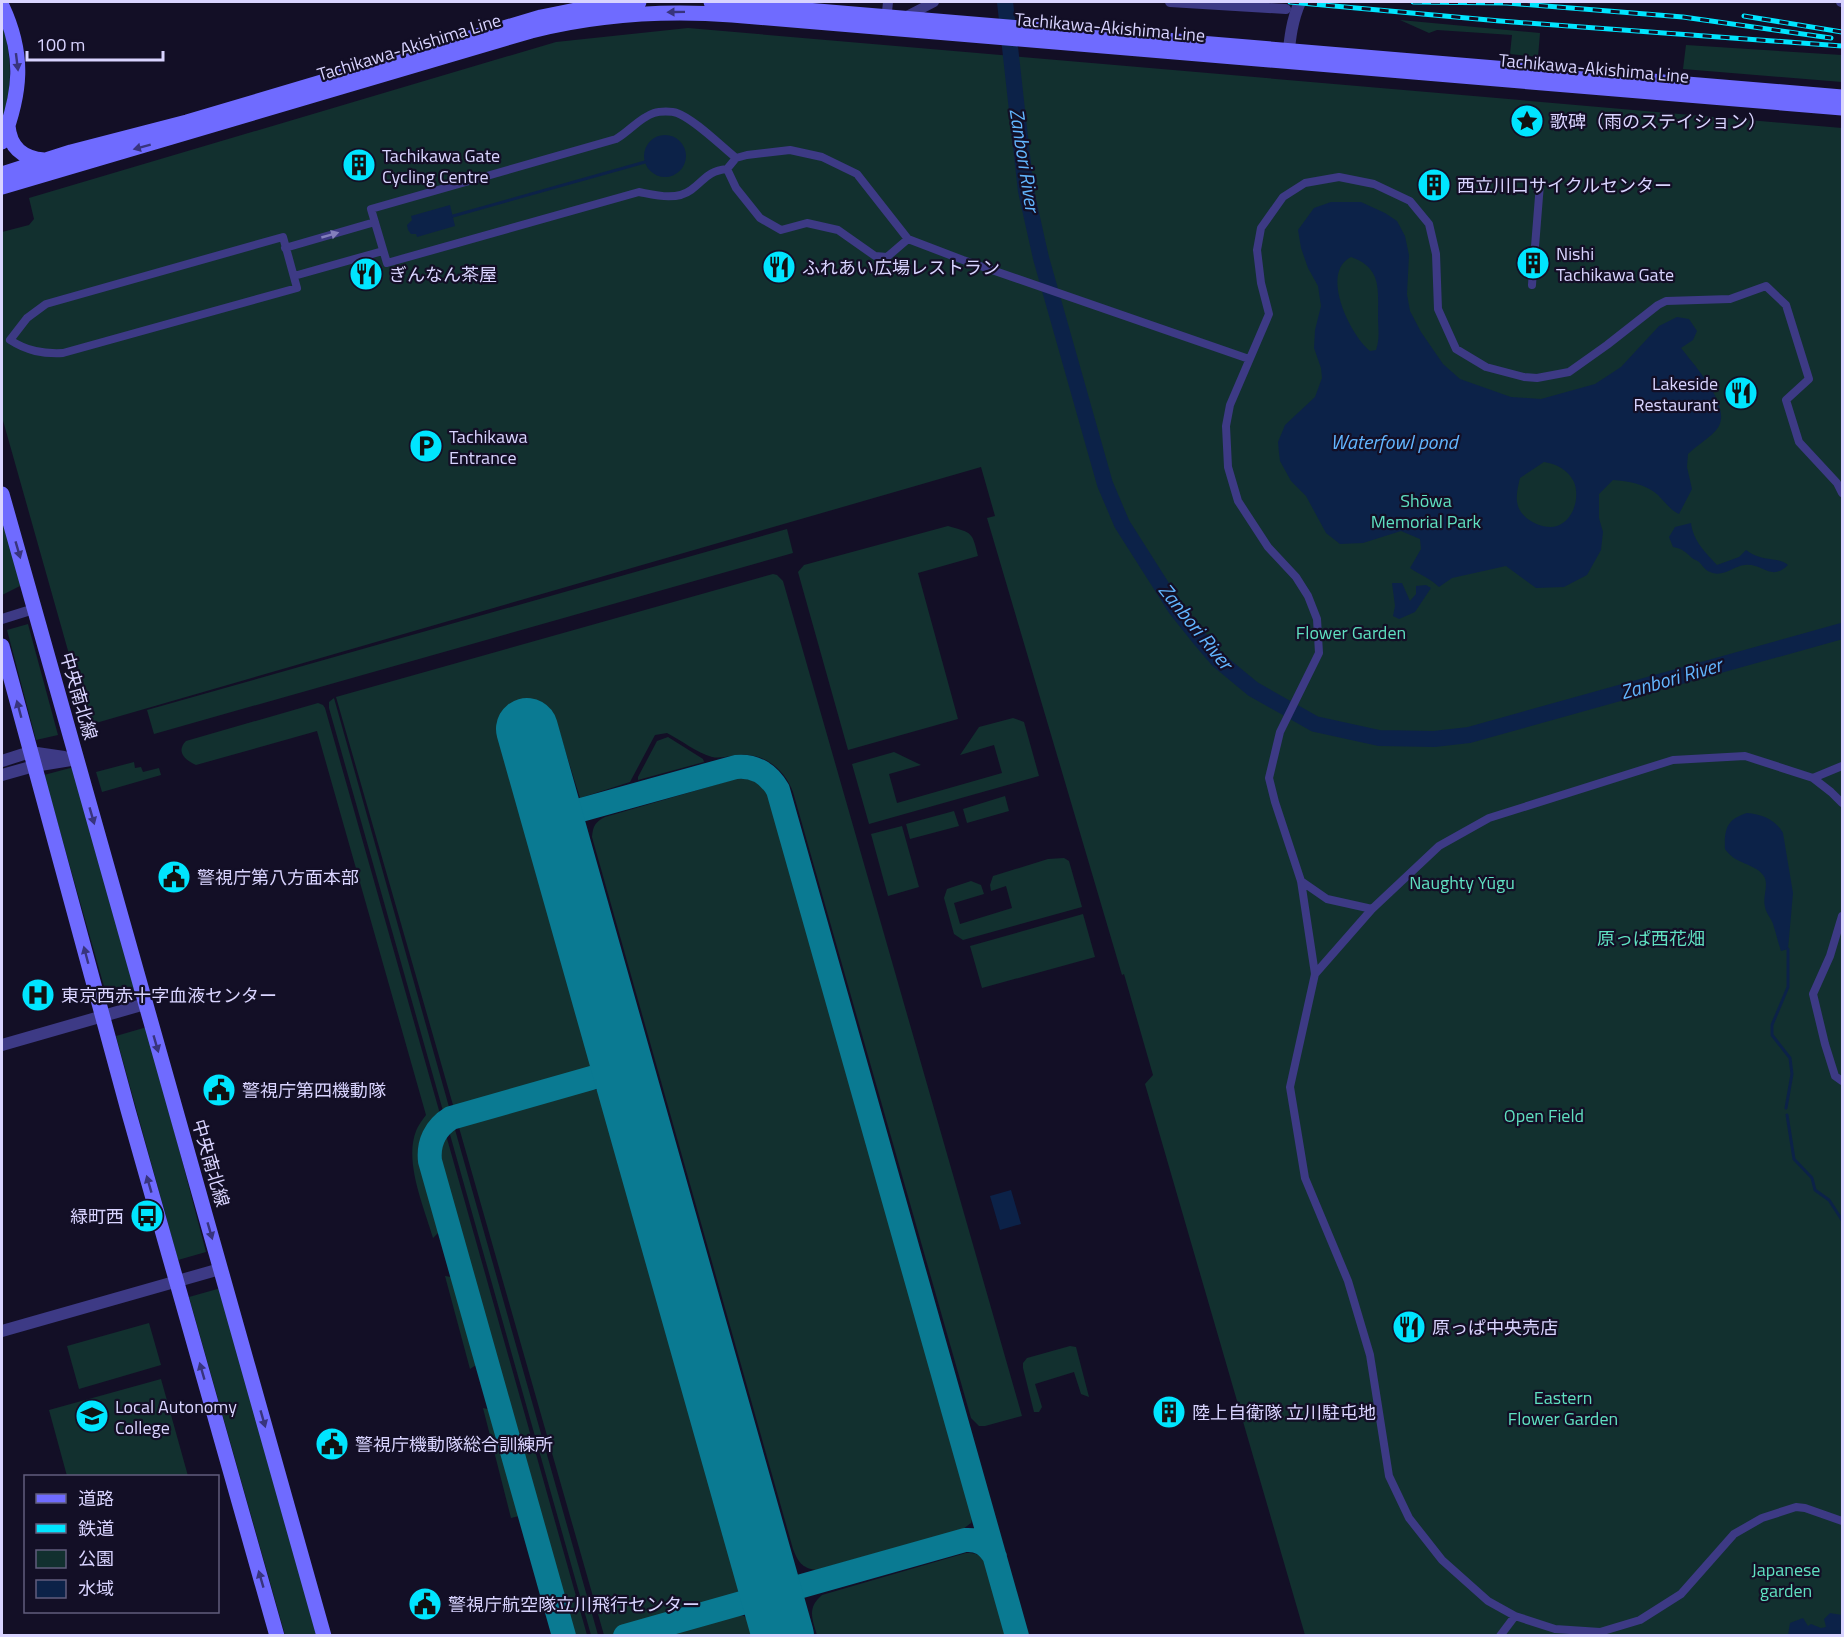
<svg xmlns="http://www.w3.org/2000/svg" width="1844" height="1637" viewBox="0 0 1844 1637" font-family="'Titillium Web','Noto Sans JP',sans-serif">
	<rect width="100%" height="100%" fill="#130f26"/>
	<path fill="#12302f" d="M 2,19 C 11,56 14,83 2,119 Z
		M 1400,20 L 1540,33 L 1538,57 L 1510,54 L 1512,35 L 1437,30 L 1429,33 Z
		M 688,28 L 1842,128 L 1842,1635 L 1305,1635 L 1145,1084 L 1153,1075 L 1124,974 L 1122,975 L 987,518 L 995,516 L 981,467 L 89,725 L 2,417 L 2,232 L 29,225 L 34,219 L 29,198 L 556,42 Z
		M 1686,45 L 1842,55 L 1842,82 L 1683,69 Z
		M 2,512 L 22,585 L 2,595 Z
		M 948,526 C 972,533 972,531 978,556 L 918,573 L 958,719 L 848,750 L 798,572 L 804,565 Z
		M 787,529 L 793,553 L 154,734 L 147,710 Z
		M 773,574 L 777,575 L 783,581 L 1022,1416 L 985,1426 L 979,1426 L 971,1418 L 793,792 C 785,770 765,753 740,755 C 731,755 721,759 712,757 C 697,753 681,740 667,733 L 655,735 L 630,782 L 580,798 L 556,721 L 499,736 L 590,1062 L 590,1068 L 583,1075 L 455,1112 L 336,697 Z
		M 28,624 L 58,735 L 36,740 L 7,630 Z
		M 334,698 L 451,1114 L 445,1118 L 329,708 L 329,702 Z
		M 318,703 L 323,705 L 325,708 L 442,1121 C 411,1146 434,1193 443,1224 L 441,1230 L 433,1238 C 424,1207 404,1162 416,1131 C 418,1126 422,1120 426,1115 L 317,731 L 196,765 C 184,760 176,751 186,741 Z
		M 1013,718 L 1024,722 L 1039,776 L 869,824 L 852,764 L 894,752 L 921,765 L 889,774 L 897,803 L 1002,773 L 994,745 L 960,755 L 979,727 Z
		M 668,737 L 703,759 L 704,762 L 638,780 L 638,777 L 657,741 Z
		M 134,762 L 135,768 L 141,767 L 143,772 L 159,768 L 161,775 L 102,792 L 96,772 Z
		M 74,767 L 135,990 L 107,997 L 44,775 Z
		M 739,778 C 756,779 764,786 771,800 L 973,1515 L 971,1523 L 963,1529 L 816,1570 C 802,1568 798,1562 793,1549 L 592,837 C 593,826 595,822 605,817 Z
		M 1005,796 L 1009,811 L 967,823 L 963,809 Z
		M 954,811 L 959,826 L 910,839 L 906,824 Z
		M 902,826 L 919,887 L 888,896 L 871,834 Z
		M 1064,858 L 1069,861 L 1082,907 L 963,940 L 954,934 L 944,898 L 947,889 L 971,881 L 981,885 L 984,894 L 954,903 L 960,924 L 1012,908 L 1006,886 L 991,891 L 990,885 L 993,876 L 1048,859 Z
		M 1083,914 L 1095,957 L 982,988 L 970,946 Z
		M 147,1027 L 206,1252 L 178,1260 L 116,1036 Z
		M 585,1087 L 597,1090 L 601,1098 L 740,1586 L 740,1593 L 730,1601 L 610,1636 L 604,1635 L 458,1124 Z
		M 454,1126 L 598,1635 L 591,1635 L 449,1131 Z
		M 446,1135 L 587,1635 L 572,1634 L 441,1171 L 439,1152 Z
		M 445,1276 L 451,1277 L 459,1283 L 480,1358 L 476,1365 L 470,1369 Z
		M 221,1288 L 319,1635 L 285,1635 L 189,1297 Z
		M 149,1323 L 161,1365 L 79,1389 L 67,1346 Z
		M 1070,1346 L 1076,1347 L 1089,1397 L 1081,1394 L 1074,1372 L 1035,1384 L 1042,1407 L 1039,1412 L 1034,1412 L 1023,1368 L 1023,1363 L 1027,1358 Z
		M 161,1379 L 188,1476 L 67,1476 L 49,1410 Z
		M 483,1408 L 496,1411 L 523,1515 L 511,1518 Z
		M 966,1553 C 978,1553 982,1555 987,1565 L 1007,1635 L 817,1635 C 812,1618 807,1608 822,1595 Z
		M 730,1615 L 744,1616 L 750,1622 L 754,1635 L 660,1635 Z"/>
	<path fill="#0c2248" fill-rule="evenodd" d="M644 156a21 21 0 1 1 42 0a21 21 0 1 1-42 0Z
		M 1331,202 L 1361,202 L 1385,213 L 1397,221 L 1405,236 L 1409,255 L 1407,294 L 1410,311 L 1421,332 L 1443,364 L 1460,379 L 1511,397 L 1541,399 L 1595,384 L 1621,367 L 1659,326 L 1677,317 L 1689,319 L 1697,331 L 1693,340 L 1681,348 C 1694,365 1734,408 1717,429 C 1711,437 1696,446 1688,454 L 1687,467 L 1692,489 L 1679,514 C 1670,510 1665,502 1658,495 C 1646,484 1628,481 1613,480 L 1599,494 L 1599,518 L 1603,532 L 1601,550 L 1587,575 L 1564,587 L 1536,588 L 1506,566 L 1452,578 L 1439,587 C 1430,578 1420,575 1410,568 L 1421,549 L 1420,539 L 1401,531 L 1363,543 L 1340,544 L 1326,533 L 1306,496 L 1291,481 L 1280,461 L 1279,453 L 1278,442 L 1285,425 L 1315,397 L 1322,378 L 1321,368 L 1314,348 L 1315,330 L 1321,306 L 1318,286 L 1308,268 L 1301,248 L 1298,230 L 1314,208 ZM 1351,257 C 1382,268 1378,289 1378,317 C 1378,329 1380,338 1376,350 L 1370,351 C 1351,336 1319,273 1351,257 ZM 1544,462 C 1557,464 1568,470 1574,482 C 1580,497 1574,520 1557,526 C 1544,530 1522,520 1518,506 C 1515,497 1518,487 1520,478 Z
		M 450,205 L 455,226 L 417,237 L 416,234 L 411,234 L 408,230 L 407,225 L 412,220 L 411,216 Z
		M 1691,523 C 1693,541 1706,553 1717,565 L 1739,557 L 1746,550 C 1763,563 1778,556 1788,565 C 1771,582 1763,563 1745,565 C 1733,566 1723,578 1710,572 C 1705,570 1703,566 1700,563 C 1696,559 1696,561 1692,558 C 1684,551 1683,549 1673,547 L 1669,537 L 1675,527 Z
		M 1392,583 L 1402,583 L 1410,601 L 1416,594 L 1416,586 L 1426,585 L 1431,588 L 1415,612 L 1399,619 L 1393,616 L 1395,606 Z
		M 1747,813 C 1762,814 1776,820 1783,833 L 1793,893 L 1788,949 L 1781,951 C 1778,942 1776,933 1773,924 C 1771,918 1766,913 1765,907 C 1762,896 1770,884 1763,875 C 1754,863 1736,865 1725,849 C 1724,829 1727,819 1747,813 Z
		M 1011,1190 L 1021,1224 L 1000,1230 L 990,1196 Z
		M 1830,1613 L 1842,1615 L 1842,1635 L 1788,1635 L 1790,1623 L 1803,1618 L 1808,1626 L 1811,1624 L 1821,1628 L 1826,1627 L 1824,1619 Z"/>
	<g fill="none" stroke-linecap="round" stroke-linejoin="round">
		<path stroke="#0c2248" stroke-width="3" d="M 453,216 L 645,162
			M 1786,1108 L 1792,1074 L 1790,1058 L 1772,1035 L 1772,1025 L 1788,987 L 1788,949
			M 1787,1115 L 1794,1159 L 1812,1178 L 1815,1190 L 1829,1200 L 1842,1220"/>
		<path stroke="#0c2248" stroke-width="16" d="M 1005,2 L 1026,191 L 1041,258 L 1105,484 L 1122,524 L 1176,609 L 1200,639 L 1218,660 L 1253,689 L 1315,724 L 1379,738 L 1434,739 L 1469,735 L 1842,631"/>
		<path stroke="#0a7a92" stroke-width="24" d="M 552,818 L 736,767 C 755,765 769,774 778,790 L 1017,1636
			M 564,1636 L 430,1161 C 428,1143 435,1128 451,1118 L 623,1069
			M 625,1636 L 965,1540 C 980,1539 988,1545 995,1557"/>
		<path stroke="#0a7a92" stroke-width="62" d="M 527,729 L 783,1636"/>
		<path stroke="#3d3a85" stroke-width="8" d="M 736,158 C 721,146 694,119 677,113 C 672,111 660,111 654,113 C 639,118 630,131 616,139 L 371,209 L 387,263 L 639,192 C 655,195 676,201 691,190 C 705,180 707,171 727,169 L 736,188 L 760,218 L 781,230 L 807,223 L 838,230 L 875,256 L 887,257 L 908,239 L 963,260 L 1249,359
			M 727,169 L 736,158 L 747,155 L 790,150 L 822,157 L 857,174 L 908,239
			M 283,237 L 297,288 L 63,353 C 43,354 27,351 10,340 L 27,318 L 46,304 Z
			M 285,248 L 375,222
			M 1534,259 L 1540,184
			M 294,276 L 383,251
			M 1532,285 L 1533,269
			M 1842,493 L 1837,483 L 1799,442 L 1786,400 L 1809,379 L 1786,305 L 1766,286 L 1730,299 L 1666,301 L 1658,305 L 1607,345 L 1569,372 L 1537,378 L 1524,377 L 1486,367 L 1456,349 L 1438,309 L 1436,254 L 1429,224 L 1410,201 L 1374,184 L 1339,177 L 1305,183 L 1283,197 L 1261,228 L 1257,250 L 1261,283 L 1269,314 L 1230,405 L 1226,426 L 1228,467 L 1238,501 L 1268,547 L 1296,577 L 1308,596 L 1317,619 L 1319,653 L 1280,732 L 1269,778 L 1275,802 L 1301,881 L 1315,974 L 1290,1087 L 1305,1178 L 1348,1281 L 1370,1355 L 1389,1476 L 1409,1518 L 1442,1560 L 1488,1601 L 1515,1616 L 1555,1629 L 1600,1632 L 1640,1620 L 1681,1594 L 1734,1534 L 1762,1518 L 1796,1507 L 1805,1508 L 1842,1521
			M 1813,778 L 1831,792 L 1842,803
			M 1301,881 L 1327,899 L 1372,909
			M 1842,916 L 1830,956 L 1813,994 L 1825,1044 L 1835,1076 L 1842,1081
			M 1315,974 L 1372,909 L 1439,846 L 1489,818 L 1673,760 L 1745,756 L 1813,778 L 1842,766
			M 1500,1636 L 1515,1616"/>
		<path stroke="#3d3a85" stroke-width="10" d="M 1170,2 L 1286,9
			M 1841,2 L 1842,2
			M 905,17 L 934,2
			M 886,22 L 888,2
			M 2,619 L 34,609"/>
		<path stroke="#3d3a85" stroke-width="12" d="M 1288,58 C 1290,38 1292,20 1300,2
			M 2,761 L 30,752 L 64,757
			M 2,775 L 34,766 L 77,759
			M 2,1045 L 145,1004
			M 2,1331 L 220,1269"/>
		<path stroke="#6f6bff" stroke-width="15" d="M 711,2 L 1842,97
			M 2,6 C 25,55 21,93 2,142
			M 8,126 C 10,148 23,158 44,160
			M 2,174 L 71,152 L 187,122 L 541,17 L 601,5 L 639,2
			M 2,187 L 531,31 C 598,14 664,10 732,15 L 1842,108
			M 2,494 L 324,1636
			M 2,646 L 128,1110 L 277,1636"/>
		<defs>
			<path id="rail" d="M 1290,2 L 1500,21 L 1842,46
				M 1413,2 L 1507,3 L 1683,17 L 1831,38
				M 1744,16 L 1842,32"/>
		</defs>
		<use href="#rail" stroke="#00e5ff" stroke-width="5"/>
		<use href="#rail" stroke="#130f26" stroke-width="3" stroke-dasharray="9" stroke-linecap="butt"/>
	</g>
	<defs><path id="oneway-solid" d="M-6-.8H1V-3.2L6.5 0L1 3.2V.8H-6Z" transform="scale(1.5)"/></defs>
	<g fill="#38347d">
		<use href="#oneway-solid" transform="translate(676 12) rotate(179)"/>
		<use href="#oneway-solid" transform="translate(17 62) rotate(83)"/>
		<use href="#oneway-solid" transform="translate(142 147) rotate(165)"/>
		<use href="#oneway-solid" transform="translate(18 550) rotate(74)"/>
		<use href="#oneway-solid" transform="translate(19 709) rotate(-105)"/>
		<use href="#oneway-solid" transform="translate(92 816) rotate(74)"/>
		<use href="#oneway-solid" transform="translate(86 955) rotate(-105)"/>
		<use href="#oneway-solid" transform="translate(156 1044) rotate(74)"/>
		<use href="#oneway-solid" transform="translate(149 1184) rotate(-106)"/>
		<use href="#oneway-solid" transform="translate(210 1231) rotate(74)"/>
		<use href="#oneway-solid" transform="translate(202 1371) rotate(-106)"/>
		<use href="#oneway-solid" transform="translate(263 1419) rotate(74)"/>
		<use href="#oneway-solid" transform="translate(261 1579) rotate(-106)"/>
	</g>
	<use fill="#837fbc" href="#oneway-solid" transform="translate(330 235) rotate(-16)"/>
	<defs>
		<symbol id="sight-disc" viewBox="-11 -11 22 22"><circle r="9.5" fill="#00e5ff" stroke="#130f26"/><path d="M0-6L1.8-2.2L6-1.7L2.9 1.2L3.7 5.4L0 3.3L-3.7 5.4L-2.9 1.2L-6-1.7L-1.8-2.2Z" fill="#111"/></symbol>
		<symbol id="building-disc" viewBox="-11 -11 22 22"><circle r="9.5" fill="#00e5ff" stroke="#130f26"/><path d="M-4-6H4V6H1V3H-1V6H-4ZM-2.5-4.3h1.7v1.8h-1.7ZM.8-4.3h1.7v1.8H.8ZM-2.5-1h1.7V.8h-1.7ZM.8-1h1.7V.8H.8Z" fill="#111"/></symbol>
		<symbol id="restaurant-disc" viewBox="-11 -11 22 22"><circle r="9.5" fill="#00e5ff" stroke="#130f26"/><path d="M-5-6h1v4h1v-4h1v4h1v-4h1v5L-1.5 .5V6h-2V.5L-5-1ZM5-6V6H3V1.5H1.5Q1.5-4 5-6Z" fill="#111"/></symbol>
		<symbol id="parking-disc" viewBox="-11 -11 22 22"><circle r="9.5" fill="#00e5ff" stroke="#130f26"/><path d="M-3.5-5.5H1a3.5 3.5 0 0 1 0 7H-1V5.5H-3.5ZM-1-3.4V-.6H.8a1.4 1.4 0 0 0 0-2.8Z" fill="#111"/></symbol>
		<symbol id="civic-disc" viewBox="-11 -11 22 22"><circle r="9.5" fill="#00e5ff" stroke="#130f26"/><path d="M-.6-6.5H3V-4.5H.6V-3L4-1V1h2V6H-6V1h2V-1L-.6-3ZM-1.2 2.5V6h2.4V2.5Z" fill="#111"/></symbol>
		<symbol id="hospital-disc" viewBox="-11 -11 22 22"><circle r="9.5" fill="#00e5ff" stroke="#130f26"/><path d="M-5-5h3v3.5h4V-5h3V5h-3V1.5h-4V5h-3Z" fill="#111"/></symbol>
		<symbol id="bus-disc" viewBox="-11 -11 22 22"><circle r="9.5" fill="#00e5ff" stroke="#130f26"/><path d="M-5-6H5V4H4V6H2V4H-2V6H-4V4H-5ZM-3.5-4V0h7V-4ZM-3.5 1.2v1.5H-2V1.2ZM2 1.2v1.5H3.5V1.2Z" fill="#111"/></symbol>
		<symbol id="university-disc" viewBox="-11 -11 22 22"><circle r="9.5" fill="#00e5ff" stroke="#130f26"/><path d="M0-5L7-2L0 1L-7-2ZM-4 1L0 2.5L4 1V4Q0 6-4 4Z" fill="#111"/></symbol>
	</defs>
	<g fill-rule="evenodd">
		<use href="#sight-disc" x="1508" y="102" width="38" height="38"/>
		<use href="#building-disc" x="340" y="146" width="38" height="38"/>
		<use href="#building-disc" x="1415" y="166" width="38" height="38"/>
		<use href="#building-disc" x="1514" y="244" width="38" height="38"/>
		<use href="#restaurant-disc" x="760" y="248" width="38" height="38"/>
		<use href="#restaurant-disc" x="347" y="255" width="38" height="38"/>
		<use href="#restaurant-disc" x="1722" y="374" width="38" height="38"/>
		<use href="#parking-disc" x="407" y="427" width="38" height="38"/>
		<use href="#civic-disc" x="155" y="858" width="38" height="38"/>
		<use href="#hospital-disc" x="19" y="976" width="38" height="38"/>
		<use href="#civic-disc" x="200" y="1071" width="38" height="38"/>
		<use href="#bus-disc" x="128" y="1197" width="38" height="38"/>
		<use href="#restaurant-disc" x="1390" y="1308" width="38" height="38"/>
		<use href="#building-disc" x="1150" y="1393" width="38" height="38"/>
		<use href="#university-disc" x="73" y="1397" width="38" height="38"/>
		<use href="#civic-disc" x="313" y="1425" width="38" height="38"/>
		<use href="#civic-disc" x="406" y="1585" width="38" height="38"/>
	</g>
	<g text-anchor="middle" dominant-baseline="central" stroke-width="4.5" stroke-linejoin="round" paint-order="stroke">
		<g font-size="18" fill="#d9d4ff" stroke="#130f26">
			<text transform="translate(1110 27) rotate(5)">Tachikawa-Akishima Line</text>
			<text transform="translate(409 47) rotate(-17)">Tachikawa-Akishima Line</text>
			<text transform="translate(1594 68) rotate(5)">Tachikawa-Akishima Line</text>
			<text transform="translate(79 696) rotate(74)">中央南北線</text>
			<text transform="translate(211 1163) rotate(74)">中央南北線</text>
		</g>
		<g font-size="18" fill="#d9d4ff" stroke="#130f26" text-anchor="start">
			<text x="1550" y="121">歌碑（雨のステイション）</text>
			<text x="382" y="155">Tachikawa Gate<tspan x="382" dy="21">Cycling Centre</tspan></text>
			<text x="1457" y="185">西立川口サイクルセンター</text>
			<text x="1556" y="253">Nishi<tspan x="1556" dy="21">Tachikawa Gate</tspan></text>
			<text x="802" y="267">ふれあい広場レストラン</text>
			<text x="389" y="274">ぎんなん茶屋</text>
			<text x="1718" y="383" text-anchor="end">Lakeside<tspan x="1718" dy="21">Restaurant</tspan></text>
			<text x="449" y="436">Tachikawa<tspan x="449" dy="21">Entrance</tspan></text>
			<text x="197" y="877">警視庁第八方面本部</text>
			<text x="61" y="995">東京西赤十字血液センター</text>
			<text x="242" y="1090">警視庁第四機動隊</text>
			<text x="124" y="1216" text-anchor="end">緑町西</text>
			<text x="1432" y="1327">原っぱ中央売店</text>
			<text x="115" y="1406">Local Autonomy<tspan x="115" dy="21">College</tspan></text>
			<text x="1192" y="1412">陸上自衛隊 立川駐屯地</text>
			<text x="355" y="1444">警視庁機動隊総合訓練所</text>
			<text x="448" y="1604">警視庁航空隊立川飛行センター</text>
		</g>
		<g font-size="18" fill="#5fe0c0" stroke="#130f26">
			<text x="1426" y="500">Shōwa<tspan x="1426" dy="21">Memorial Park</tspan></text>
			<text x="1351" y="632">Flower Garden</text>
			<text x="1462" y="882">Naughty Yūgu</text>
			<text x="1651" y="938">原っぱ西花畑</text>
			<text x="1544" y="1115">Open Field</text>
			<text x="1563" y="1397">Eastern<tspan x="1563" dy="21">Flower Garden</tspan></text>
			<text x="1786" y="1569">Japanese<tspan x="1786" dy="21">garden</tspan></text>
		</g>
		<g font-size="20" font-style="italic" fill="#62b6ff" stroke="#130f26">
			<text transform="translate(1025 160) rotate(81)">Zanbori River</text>
			<text x="1394" y="441">Waterfowl pond</text>
			<text transform="translate(1196 626) rotate(51)">Zanbori River</text>
			<text transform="translate(1671 678) rotate(-16)">Zanbori River</text>
		</g>
	</g>
	<rect width="1844" height="1637" fill="none" stroke="#d9d4ff" stroke-width="6"/>
	<rect x="24" y="1475" width="195" height="138" fill="#130f26" stroke="#625e7d" stroke-width="1.5"/>
	<rect x="36" y="1494" width="30" height="9" fill="#6f6bff" stroke="#625e7d" stroke-width="1.5"/>
	<text x="78" y="1505" font-size="18" fill="#d9d4ff">道路</text>
	<rect x="36" y="1524" width="30" height="9" fill="#00e5ff" stroke="#625e7d" stroke-width="1.5"/>
	<text x="78" y="1535" font-size="18" fill="#d9d4ff">鉄道</text>
	<rect x="36" y="1550" width="30" height="18" fill="#12302f" stroke="#625e7d" stroke-width="1.5"/>
	<text x="78" y="1565" font-size="18" fill="#d9d4ff">公園</text>
	<rect x="36" y="1580" width="30" height="18" fill="#0c2248" stroke="#625e7d" stroke-width="1.5"/>
	<text x="78" y="1595" font-size="18" fill="#d9d4ff">水域</text>
	<path d="M27 51v9h136v-9" fill="none" stroke="#d9d4ff" stroke-width="3"/>
	<text x="36" y="51" font-size="18" fill="#d9d4ff" stroke="#130f26" stroke-width="4.5" paint-order="stroke">100 m</text>
</svg>
